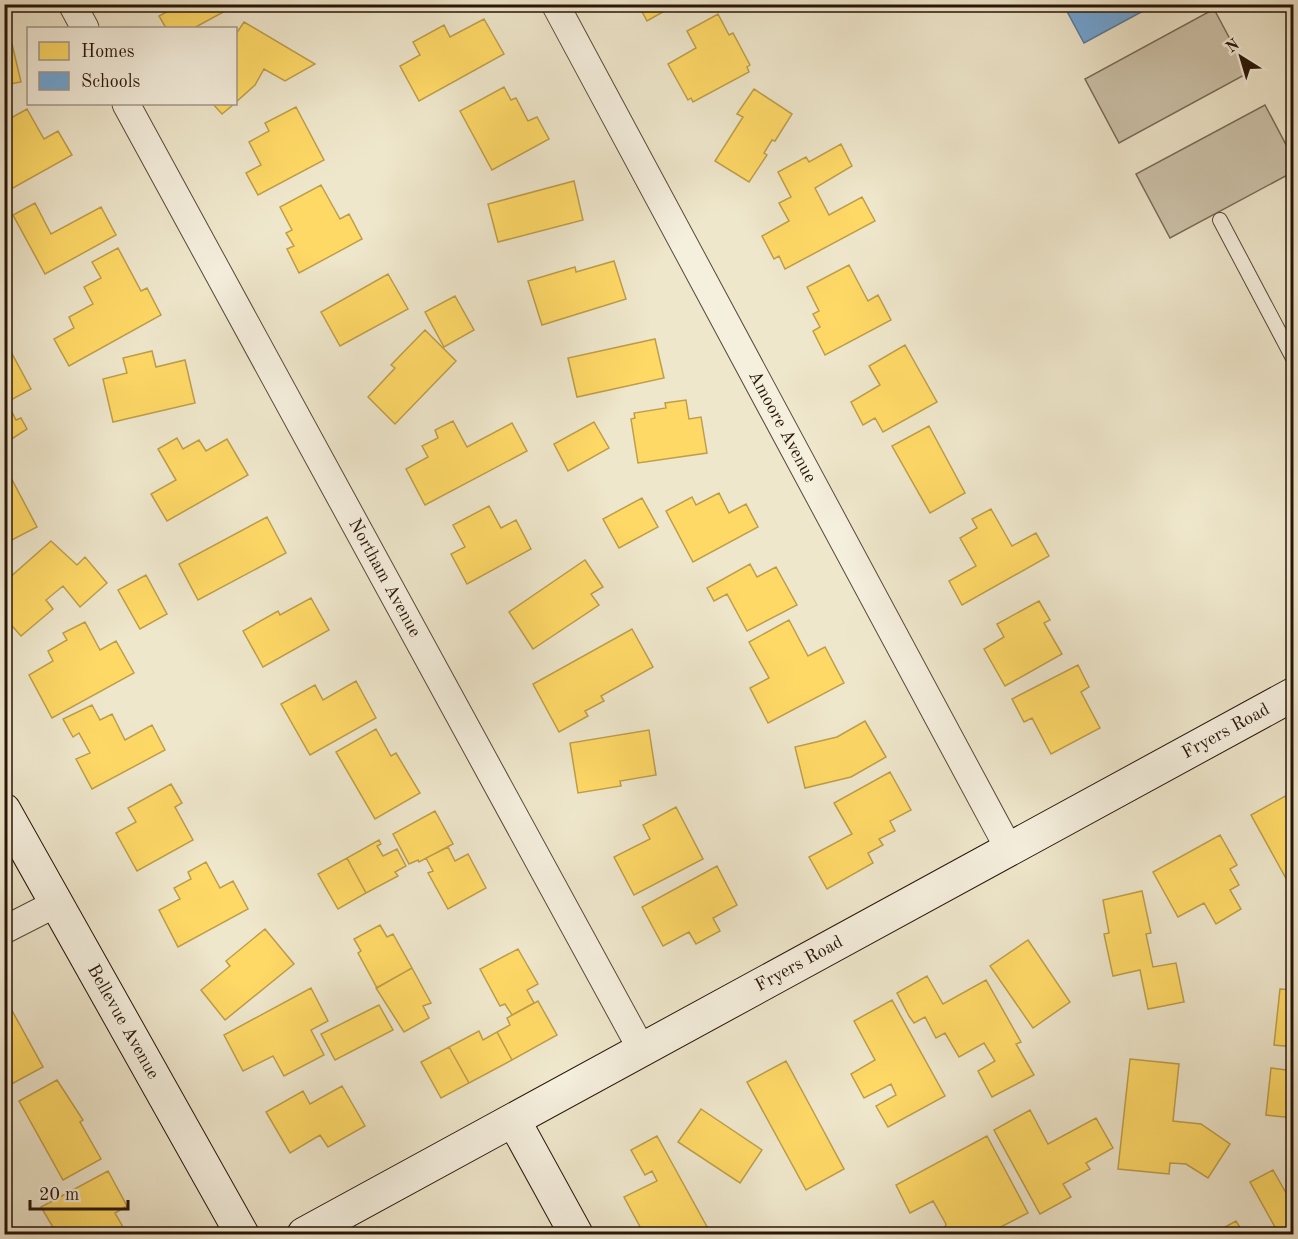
<svg xmlns="http://www.w3.org/2000/svg" width="1298" height="1239" viewBox="0 0 1298 1239" font-family="'Old Standard TT',serif">
	<rect width="100%" height="100%" fill="#efe7cc"/>
	<filter id="stains"><feTurbulence type="fractalNoise" baseFrequency=".00333" numOctaves="4"/><feColorMatrix values="0 0 0 0 .2 0 0 0 0 .09 0 0 0 0 .02 0 0 0 .5 -.17"/></filter>
	<radialGradient id="worn" r=".72"><stop offset=".6" stop-color="#630" stop-opacity="0"/><stop offset="1" stop-color="#630" stop-opacity=".3"/></radialGradient>
	<path fill="#cdc3ab" stroke="#7a6c59" stroke-width="1.5" d="M 1214,9 L 1248,73 L 1119,143 L 1085,79 Z
		M 1265,105 L 1293,158 L 1293,172 L 1170,238 L 1136,174 Z"/>
	<path fill="#ffd966" stroke="#be9e4a" stroke-width="1.5" d="M 181,4 L 238,4 L 194,28 L 166,28 L 159,16 Z
		M 638,4 L 677,4 L 647,21 Z
		M 718,14 L 729,35 L 733,33 L 750,65 L 747,67 L 749,72 L 693,102 L 691,98 L 688,100 L 668,64 L 696,48 L 687,31 Z
		M 484,19 L 504,54 L 419,101 L 400,66 L 420,55 L 413,42 L 444,25 L 450,37 Z
		M 244,22 L 315,64 L 285,81 L 264,69 L 255,85 L 236,102 L 236,34 Z
		M 12,44 L 21,82 L 4,85 L 4,46 Z
		M 504,87 L 511,100 L 516,98 L 528,121 L 537,117 L 549,139 L 492,170 L 460,111 Z
		M 754,89 L 792,114 L 775,141 L 772,140 L 764,153 L 767,155 L 749,182 L 715,161 L 743,117 L 737,114 Z
		M 213,104 L 234,104 L 222,114 Z
		M 296,107 L 324,160 L 258,195 L 246,173 L 261,165 L 249,142 L 269,131 L 265,123 Z
		M 27,109 L 44,139 L 58,131 L 72,155 L 4,193 L 4,115 L 8,113 L 11,118 Z
		M 841,144 L 852,166 L 815,188 L 829,215 L 862,197 L 875,221 L 785,269 L 779,256 L 774,259 L 762,236 L 789,221 L 779,203 L 791,197 L 778,172 L 806,157 L 809,162 Z
		M 574,181 L 583,220 L 498,242 L 488,204 Z
		M 321,185 L 340,219 L 349,214 L 362,239 L 299,273 L 287,249 L 294,246 L 286,233 L 292,230 L 280,207 Z
		M 35,203 L 51,234 L 101,207 L 116,235 L 45,274 L 13,215 Z
		M 118,248 L 141,291 L 147,288 L 161,315 L 69,366 L 54,339 L 74,328 L 69,317 L 93,304 L 84,287 L 101,278 L 92,262 Z
		M 614,261 L 626,299 L 542,325 L 528,281 L 575,267 L 576,272 Z
		M 849,265 L 868,301 L 878,295 L 891,320 L 825,355 L 813,331 L 820,327 L 813,314 L 819,311 L 807,287 Z
		M 388,274 L 408,309 L 340,346 L 321,312 Z
		M 455,296 L 474,330 L 444,347 L 425,312 Z
		M 425,330 L 456,361 L 395,424 L 368,397 L 395,368 L 391,365 Z
		M 655,339 L 664,378 L 577,397 L 568,358 Z
		M 905,345 L 937,402 L 883,432 L 875,418 L 863,425 L 851,402 L 880,385 L 869,366 Z
		M 10,350 L 31,389 L 7,402 L 16,420 L 21,418 L 27,429 L 4,444 L 4,353 Z
		M 152,351 L 156,367 L 185,360 L 195,403 L 113,422 L 103,379 L 127,373 L 123,358 Z
		M 686,400 L 689,419 L 701,417 L 707,453 L 638,463 L 631,419 L 635,418 L 634,413 L 666,408 L 665,403 Z
		M 453,421 L 467,447 L 512,423 L 527,451 L 425,505 L 406,469 L 428,457 L 422,446 L 438,438 L 435,430 Z
		M 594,422 L 609,448 L 568,471 L 554,444 Z
		M 929,426 L 965,493 L 930,513 L 892,446 Z
		M 177,438 L 183,449 L 199,440 L 206,451 L 227,439 L 248,475 L 167,521 L 151,494 L 176,480 L 158,449 Z
		M 9,474 L 37,527 L 4,544 L 4,476 Z
		M 719,493 L 729,513 L 746,504 L 758,527 L 693,562 L 666,511 L 692,497 L 696,505 Z
		M 642,498 L 658,527 L 619,548 L 603,519 Z
		M 489,506 L 501,528 L 516,520 L 531,549 L 467,584 L 451,554 L 465,547 L 453,525 Z
		M 991,509 L 1012,546 L 1036,533 L 1049,556 L 962,605 L 949,581 L 976,566 L 960,538 L 977,528 L 972,519 Z
		M 267,517 L 286,553 L 198,600 L 179,564 Z
		M 51,541 L 77,565 L 85,557 L 107,583 L 80,607 L 63,586 L 46,600 L 53,609 L 21,636 L 4,617 L 4,585 L 9,581 L 8,579 Z
		M 585,560 L 603,587 L 591,594 L 599,605 L 533,649 L 509,612 Z
		M 750,564 L 757,577 L 776,567 L 797,605 L 747,631 L 727,594 L 714,601 L 707,588 Z
		M 146,575 L 167,614 L 140,629 L 118,590 Z
		M 311,598 L 329,630 L 263,667 L 243,631 L 278,611 L 280,615 Z
		M 1039,601 L 1050,620 L 1044,623 L 1062,654 L 1005,686 L 984,649 L 1004,637 L 997,624 Z
		M 789,620 L 808,656 L 825,647 L 844,683 L 768,723 L 750,688 L 769,678 L 749,642 Z
		M 85,622 L 100,650 L 116,641 L 134,673 L 52,718 L 29,675 L 53,661 L 48,651 L 67,640 L 63,633 Z
		M 632,629 L 653,667 L 601,696 L 604,701 L 585,711 L 588,716 L 559,732 L 533,684 Z
		M 1078,665 L 1089,687 L 1081,692 L 1100,728 L 1051,754 L 1032,718 L 1024,722 L 1012,699 Z
		M 356,681 L 376,718 L 310,755 L 281,704 L 315,685 L 323,700 Z
		M 92,705 L 100,720 L 112,714 L 125,740 L 152,725 L 165,750 L 92,789 L 76,759 L 90,753 L 79,733 L 73,737 L 63,719 Z
		M 865,721 L 886,757 L 851,777 L 805,788 L 795,747 L 837,737 Z
		M 376,729 L 391,756 L 396,753 L 420,793 L 375,819 L 336,752 Z
		M 649,730 L 656,775 L 620,781 L 621,786 L 578,793 L 570,743 Z
		M 890,772 L 911,810 L 890,821 L 895,831 L 879,839 L 883,845 L 868,853 L 873,863 L 827,889 L 809,857 L 852,834 L 834,803 Z
		M 171,784 L 182,803 L 175,807 L 193,840 L 137,871 L 116,833 L 136,822 L 128,808 Z
		M 1289,794 L 1294,802 L 1294,893 L 1251,815 Z
		M 676,807 L 703,859 L 634,895 L 614,857 L 650,839 L 643,825 Z
		M 435,811 L 453,844 L 419,862 L 418,860 L 409,864 L 393,834 Z
		M 1220,835 L 1237,865 L 1230,869 L 1239,885 L 1230,890 L 1241,909 L 1216,924 L 1204,903 L 1178,917 L 1153,872 Z
		M 379,840 L 381,844 L 377,846 L 383,856 L 397,849 L 406,866 L 395,872 L 398,876 L 366,893 L 347,858 Z
		M 448,847 L 455,861 L 468,854 L 486,888 L 448,909 L 428,873 L 433,871 L 426,858 Z
		M 347,858 L 366,893 L 338,909 L 318,874 Z
		M 206,862 L 220,888 L 233,881 L 248,909 L 178,947 L 159,910 L 180,899 L 174,888 L 191,879 L 188,872 Z
		M 717,866 L 737,905 L 713,918 L 720,931 L 696,944 L 689,932 L 663,946 L 642,907 Z
		M 1142,891 L 1151,933 L 1146,934 L 1153,967 L 1176,963 L 1184,1002 L 1148,1009 L 1140,970 L 1113,976 L 1104,934 L 1109,933 L 1103,900 Z
		M 380,925 L 387,937 L 393,934 L 412,968 L 377,988 L 358,953 L 361,951 L 354,939 Z
		M 265,929 L 294,964 L 225,1020 L 201,990 L 230,966 L 226,961 Z
		M 1028,940 L 1070,1002 L 1033,1028 L 990,966 Z
		M 518,949 L 538,984 L 527,990 L 534,1003 L 512,1015 L 505,1004 L 500,1006 L 480,969 Z
		M 412,968 L 431,1003 L 423,1006 L 429,1018 L 404,1032 L 376,988 Z
		M 927,976 L 943,1004 L 986,980 L 1021,1042 L 1016,1044 L 1034,1075 L 992,1097 L 978,1071 L 995,1061 L 984,1043 L 959,1057 L 945,1033 L 936,1038 L 925,1017 L 914,1023 L 909,1016 L 897,993 Z
		M 311,988 L 328,1021 L 311,1030 L 324,1055 L 284,1076 L 273,1056 L 243,1071 L 224,1035 Z
		M 1280,989 L 1294,990 L 1294,1047 L 1274,1045 Z
		M 4,996 L 43,1067 L 6,1087 L 4,1084 Z
		M 892,1000 L 945,1096 L 888,1127 L 876,1106 L 896,1095 L 891,1084 L 864,1098 L 851,1074 L 875,1060 L 854,1021 Z
		M 538,1001 L 557,1035 L 512,1060 L 497,1032 L 510,1025 L 507,1018 Z
		M 379,1005 L 393,1030 L 335,1060 L 321,1034 Z
		M 479,1031 L 483,1040 L 497,1032 L 512,1060 L 469,1083 L 449,1047 Z
		M 449,1047 L 469,1083 L 441,1098 L 421,1062 Z
		M 1130,1059 L 1179,1064 L 1173,1121 L 1201,1124 L 1230,1144 L 1208,1178 L 1186,1164 L 1170,1163 L 1169,1174 L 1118,1169 Z
		M 786,1061 L 844,1169 L 806,1190 L 747,1082 Z
		M 1271,1068 L 1294,1071 L 1294,1118 L 1266,1115 Z
		M 57,1080 L 83,1120 L 80,1122 L 101,1159 L 63,1180 L 19,1101 Z
		M 342,1086 L 365,1126 L 328,1147 L 320,1135 L 290,1153 L 266,1112 L 303,1091 L 310,1104 Z
		M 701,1109 L 762,1150 L 740,1183 L 678,1142 Z
		M 1030,1110 L 1048,1144 L 1096,1118 L 1113,1148 L 1086,1163 L 1090,1169 L 1063,1184 L 1071,1197 L 1040,1214 L 994,1130 Z
		M 657,1136 L 711,1234 L 644,1234 L 624,1197 L 657,1181 L 652,1171 L 645,1175 L 631,1150 Z
		M 987,1136 L 1028,1213 L 987,1234 L 943,1234 L 946,1224 L 933,1201 L 910,1213 L 896,1185 Z
		M 1273,1170 L 1294,1207 L 1294,1234 L 1265,1234 L 1276,1229 L 1250,1182 Z
		M 108,1171 L 127,1206 L 115,1213 L 127,1234 L 57,1234 L 41,1207 Z
		M 1236,1221 L 1244,1234 L 1217,1234 L 1216,1232 Z"/>
	<path fill="#6fa8dc" stroke="#597c9c" stroke-width="1.5" d="M 1063,4 L 1156,4 L 1084,43 Z"/>
	<g fill="none" stroke-linecap="round" stroke-linejoin="round">
		<defs>
			<path id="lane" d="M 1220,220 L 1294,360"/>
			<g id="street">
				<path d="M 72,4 L 85,28"/>
				<path id="s1" d="M 555,4 L 1009,849"/>
				<path id="s2" d="M 126,104 L 643,1052"/>
				<path d="M 4,930 L 55,904"/>
			</g>
			<g id="secondary">
				<path id="s3" d="M 4,810 L 242,1234"/>
				<path d="M 514,1121 L 576,1234"/>
				<path id="s4" d="M 304,1234 L 1294,694"/>
			</g>
		</defs>
		<use href="#lane" stroke="#594a38" stroke-width="16"/>
		<use href="#street" stroke="#594a38" stroke-width="29"/>
		<use href="#secondary" stroke="#271507" stroke-width="35"/>
		<use href="#lane" stroke="#f5efde" stroke-width="14"/>
		<use href="#street" stroke="#f5efde" stroke-width="27"/>
		<use href="#secondary" stroke="#f5efde" stroke-width="33"/>
	</g>
	<g text-anchor="middle" dominant-baseline="central" stroke-width="6" stroke-linejoin="round" paint-order="stroke">
		<g font-size="18" fill="#271507" stroke="#f5efde">
			<text stroke="none"><textPath href="#s1" startOffset="480">Amoore Avenue</textPath></text>
			<text stroke="none"><textPath href="#s2" startOffset="540">Northam Avenue</textPath></text>
			<text stroke="none"><textPath href="#s4" startOffset="1050">Fryers Road</textPath></text>
			<text stroke="none"><textPath href="#s4" startOffset="564">Fryers Road</textPath></text>
			<text stroke="none"><textPath href="#s3" startOffset="243">Bellevue Avenue</textPath></text>
		</g>
	</g>
	<rect width="1298" height="1239" fill="none" stroke="#efe7cc" stroke-width="24"/>
	<rect x="6" y="6" width="1286" height="1227" fill="none" stroke="#271507" stroke-width="3"/>
	<rect x="12" y="12" width="1274" height="1215" fill="none" stroke="#271507" stroke-width="1.5"/>
	<rect x="27" y="27" width="210" height="78" fill="#f5efde" stroke="#a39888" stroke-width="1.5"/>
	<rect x="39" y="42" width="30" height="18" fill="#ffd966" stroke="#a39888" stroke-width="1.5"/>
	<text x="81" y="57" font-size="18" fill="#271507">Homes</text>
	<rect x="39" y="72" width="30" height="18" fill="#6fa8dc" stroke="#a39888" stroke-width="1.5"/>
	<text x="81" y="87" font-size="18" fill="#271507">Schools</text>
	<g transform="translate(1241 57) rotate(323)" stroke="#f5efde" stroke-width="4.5" paint-order="stroke">
	<path d="M0-4.5L10 22L0 15L-10 22Z" fill="#271507"/>
	<text y="-9" font-size="16" font-weight="bold" text-anchor="middle" fill="#271507">N</text>
	</g>
	<path d="M30 1200v9h98v-9" fill="none" stroke="#271507" stroke-width="3"/>
	<text x="39" y="1200" font-size="18" fill="#271507" stroke="#f5efde" stroke-width="4.5" paint-order="stroke">20 m</text>
	<rect width="100%" height="100%" filter="url(#stains)"/>
	<rect width="100%" height="100%" fill="url(#worn)"/>
</svg>
